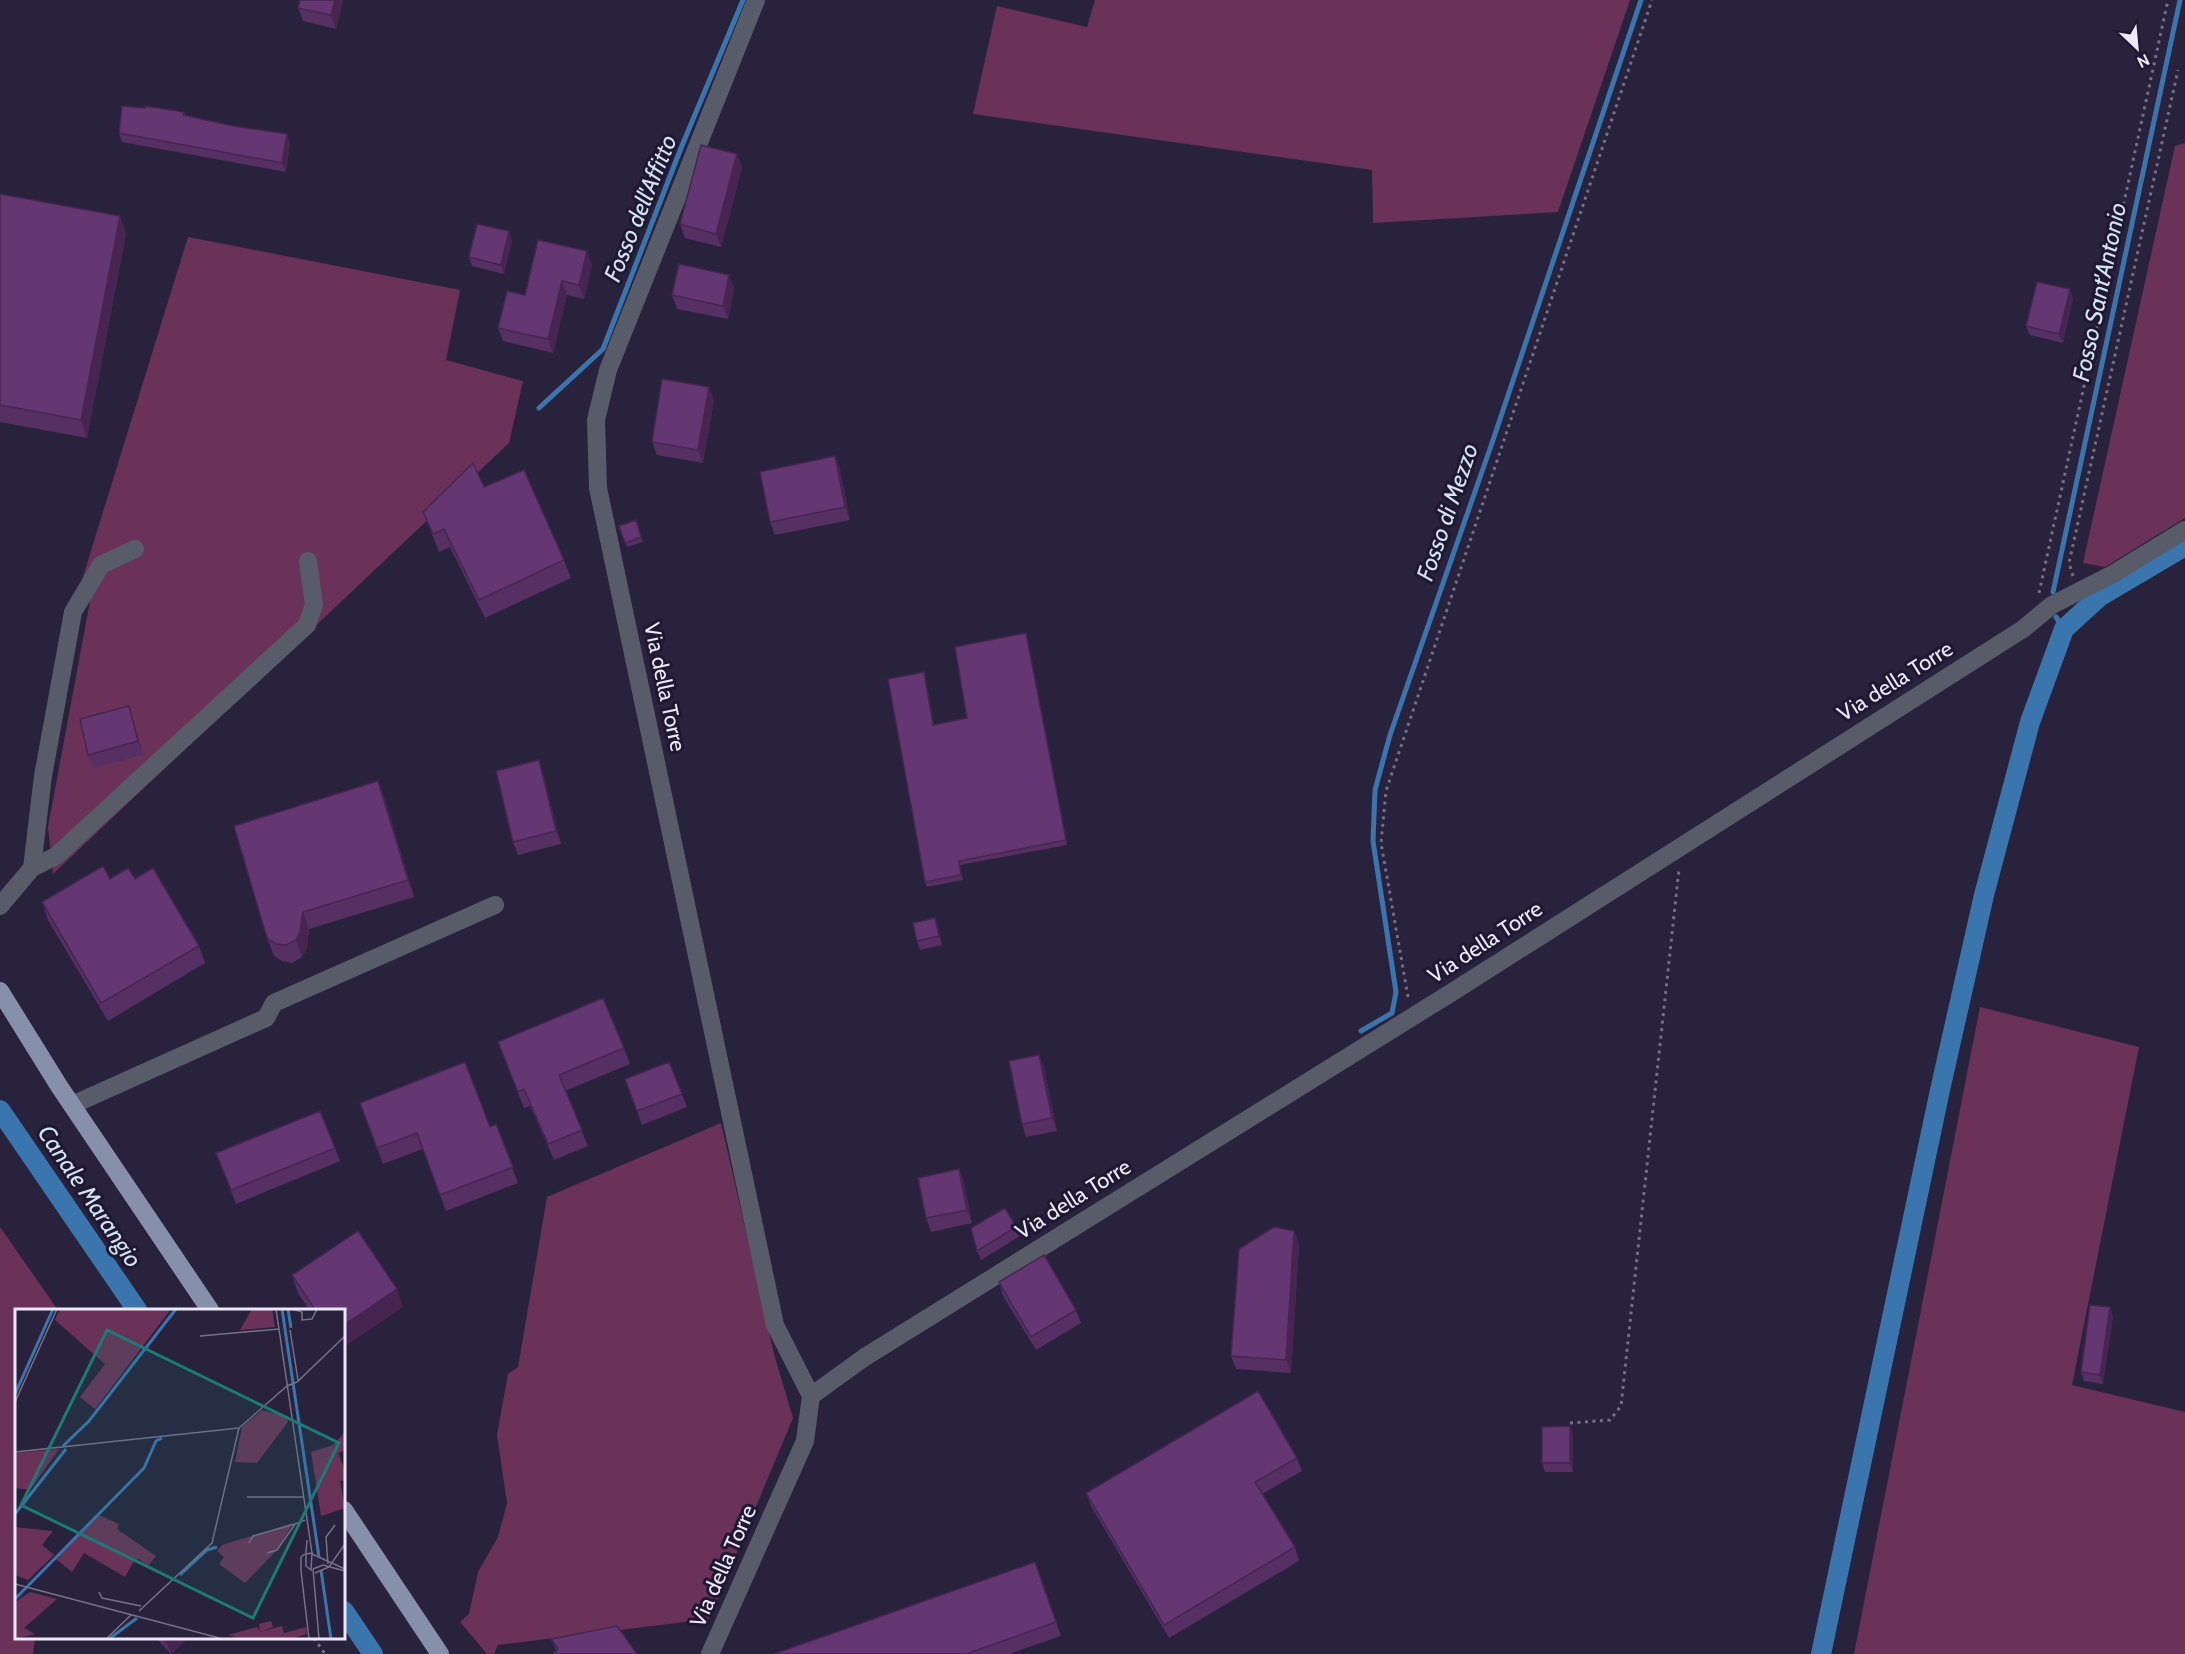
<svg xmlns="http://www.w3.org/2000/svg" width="2185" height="1654" viewBox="0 0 2185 1654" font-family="Cabin,sans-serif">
	<rect width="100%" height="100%" fill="#28223c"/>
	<path fill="#6a3259" d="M 1095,0 L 1630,0 L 1558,212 L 1373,223 L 1372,170 L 973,114 L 997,6 L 1087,27 Z
		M 2185,143 L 2185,518 L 2105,567 L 2083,563 L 2175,146 Z
		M 188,237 L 460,290 L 446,360 L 523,381 L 509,443 L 53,874 L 48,827 L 90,601 L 77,596 Z
		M 1980,1007 L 2139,1047 L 2072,1385 L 2185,1412 L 2185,1654 L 1854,1654 Z
		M 721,1123 L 774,1354 L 793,1418 L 709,1619 L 498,1645 L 494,1654 L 487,1654 L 460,1622 L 469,1614 L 478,1572 L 498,1537 L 507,1503 L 497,1435 L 508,1374 L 518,1367 L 547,1197 Z
		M 0,1227 L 58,1310 L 16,1310 L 16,1638 L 35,1638 L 33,1654 L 0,1654 Z"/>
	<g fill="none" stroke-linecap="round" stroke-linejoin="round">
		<path stroke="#3a75ad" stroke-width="5" d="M 539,408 L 603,349 L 681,148 L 743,0
			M 2053,592 L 2180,0
			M 2056,617 L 2064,629
			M 1361,1031 L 1392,1013 L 1396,992 L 1373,841 L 1375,790 L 1390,735 L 1492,443 L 1641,0"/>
		<path stroke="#3a75ad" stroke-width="20" d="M 0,1110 L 137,1310
			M 344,1611 L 373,1654
			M 1821,1654 L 1940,1090 L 1984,895 L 2030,722 L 2064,629 L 2099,597 L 2185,546"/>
		<path stroke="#746f86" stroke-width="3" stroke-dasharray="3 4.5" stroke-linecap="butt" d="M 2073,576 L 2069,563 L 2178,70
			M 2039,593 L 2168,0
			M 1408,997 L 1381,843 L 1386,791 L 1652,0
			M 1570,1423 L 1610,1420 L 1621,1406 L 1679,869
			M 314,1638 L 325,1654"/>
		<path stroke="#585c69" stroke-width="18" d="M 756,0 L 608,370 L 596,420 L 598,488 L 775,1325 L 811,1396
			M 32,868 L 56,856 L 307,625 L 314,605 L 308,561
			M 0,906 L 32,868 L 43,776 L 73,612 L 101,565 L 135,549
			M 72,1105 L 266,1018 L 274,1003 L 495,905
			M 710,1654 L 805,1441 L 811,1396 L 865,1357 L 1454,991 L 2023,629 L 2052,605 L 2113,574 L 2185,530"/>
		<path stroke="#8790ab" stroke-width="18" d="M 0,991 L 59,1086 L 210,1310
			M 344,1510 L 440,1654"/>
	</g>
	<path fill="#562f63" d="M 343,0 L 336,29 L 303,21 L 298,8 Z
		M 184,112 L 185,115 L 290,143 L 286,172 L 122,142 L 119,133 Z
		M 737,154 L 742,168 L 721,247 L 685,238 L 680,224 Z
		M 0,194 L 120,216 L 126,234 L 87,438 L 0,422 Z
		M 512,240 L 504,274 L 472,266 L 469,257 Z
		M 592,265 L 584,299 L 567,295 L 553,353 L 503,341 L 498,328 L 525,295 Z
		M 734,288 L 728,319 L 677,309 L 672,295 Z
		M 2073,298 L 2063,343 L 2030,335 L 2026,326 Z
		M 714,400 L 703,463 L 657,455 L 652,442 Z
		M 835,456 L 840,470 L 850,520 L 775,535 L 770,522 Z
		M 484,487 L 564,560 L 571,578 L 485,618 L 450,547 L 439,552 L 423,512 Z
		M 636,520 L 643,542 L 627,547 L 619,526 Z
		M 1027,637 L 1067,845 L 960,865 L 963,880 L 927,887 L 925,882 L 925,677 L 934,725 L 967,718 Z
		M 133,720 L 143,755 L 93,768 L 88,755 Z
		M 543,774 L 561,844 L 518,855 L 513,842 Z
		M 385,799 L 414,897 L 309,929 L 307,948 L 302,957 L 292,963 L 282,961 L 274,956 L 267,938 Z
		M 135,879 L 199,946 L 205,963 L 108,1021 L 48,920 L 42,902 Z
		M 935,918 L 938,927 L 942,945 L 920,950 L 917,941 Z
		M 498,1042 L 624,1048 L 630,1064 L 565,1091 L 588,1146 L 554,1160 L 530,1106 L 524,1108 Z
		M 1039,1055 L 1044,1068 L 1057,1131 L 1026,1137 L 1022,1124 Z
		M 669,1062 L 687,1107 L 642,1125 L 625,1079 Z
		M 360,1103 L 490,1127 L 496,1124 L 518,1183 L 446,1211 L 423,1149 L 383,1164 Z
		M 335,1148 L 340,1161 L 236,1204 L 216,1153 Z
		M 959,1169 L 964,1183 L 972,1223 L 931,1232 L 926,1218 Z
		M 1016,1227 L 1020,1236 L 981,1260 L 977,1251 Z
		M 1294,1231 L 1299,1245 L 1291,1373 L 1236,1369 L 1231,1356 Z
		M 292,1275 L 403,1307 L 344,1311 L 310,1311 L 298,1293 Z
		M 999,1282 L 1076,1310 L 1081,1323 L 1036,1350 L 1003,1296 Z
		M 2113,1316 L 2103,1384 L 2084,1381 L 2081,1372 Z
		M 1570,1426 L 1573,1435 L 1573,1472 L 1545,1472 L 1542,1463 Z
		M 1297,1458 L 1302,1471 L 1262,1494 L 1295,1547 L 1299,1561 L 1169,1638 L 1091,1506 L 1086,1493 Z
		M 1035,1562 L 1061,1636 L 1009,1654 L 774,1654 Z
		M 156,1638 L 188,1638 L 171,1654 Z
		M 551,1639 L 637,1654 L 556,1651 Z"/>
	<path fill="#462650" d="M 335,0 L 343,0 L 336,29 L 331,15 Z
		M 287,134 L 290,143 L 286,172 L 282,163 Z
		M 737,154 L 742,168 L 721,247 L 716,234 Z
		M 120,216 L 126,234 L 87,438 L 81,420 Z
		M 509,231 L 512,240 L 504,274 L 501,265 Z
		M 587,251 L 592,265 L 584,299 L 579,285 Z
		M 729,275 L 734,288 L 728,319 L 723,306 Z
		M 562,281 L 567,295 L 553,353 L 548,339 Z
		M 2070,289 L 2073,298 L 2063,343 L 2059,334 Z
		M 709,387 L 714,400 L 703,463 L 698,450 Z
		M 835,456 L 840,470 L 850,520 L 845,507 Z
		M 1026,633 L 1027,637 L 1067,845 L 1066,840 Z
		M 924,672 L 925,677 L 935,729 L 933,725 Z
		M 129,706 L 143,755 L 138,741 Z
		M 539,760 L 543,774 L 561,844 L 556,831 Z
		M 378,781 L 385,799 L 414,897 L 408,880 Z
		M 303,912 L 309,929 L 307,948 L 302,957 L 296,940 Z
		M 935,918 L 938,927 L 942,945 L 939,936 Z
		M 1039,1055 L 1044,1068 L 1057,1131 L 1052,1118 Z
		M 959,1169 L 964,1183 L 972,1223 L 967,1210 Z
		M 1294,1231 L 1299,1245 L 1291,1373 L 1286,1360 Z
		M 397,1289 L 403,1307 L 344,1347 L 344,1325 Z
		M 2110,1307 L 2113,1316 L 2103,1384 L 2100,1375 Z
		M 1570,1426 L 1573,1435 L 1573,1472 L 1570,1463 Z
		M 170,1638 L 188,1638 L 171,1654 L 166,1641 Z"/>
	<path fill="#643773" stroke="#462650" stroke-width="1.5" d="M 300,0 L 335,0 L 331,15 L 298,8 Z
		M 122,106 L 145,108 L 145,106 L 184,112 L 183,115 L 233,126 L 287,134 L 282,163 L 119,133 Z
		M 701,145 L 737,154 L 716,234 L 680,224 Z
		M 0,194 L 120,216 L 81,420 L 0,405 Z
		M 477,224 L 509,231 L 501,265 L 469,257 Z
		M 538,240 L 587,251 L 579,285 L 562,281 L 548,339 L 498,328 L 507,291 L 525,295 Z
		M 679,264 L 729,275 L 723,306 L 672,295 Z
		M 2037,282 L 2070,289 L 2059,334 L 2026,326 Z
		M 662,379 L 709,387 L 698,450 L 652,442 Z
		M 835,456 L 845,507 L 770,522 L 760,472 Z
		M 473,463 L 484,487 L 524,470 L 564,560 L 479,600 L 444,529 L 433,534 L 423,512 Z
		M 636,520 L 641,537 L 625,543 L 619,526 Z
		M 1026,633 L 1066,840 L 959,861 L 961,875 L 925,882 L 888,679 L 924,672 L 933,725 L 967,718 L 955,647 Z
		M 129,706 L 138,741 L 88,755 L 80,719 Z
		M 539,760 L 556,831 L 513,842 L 496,771 Z
		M 378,781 L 408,880 L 303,912 L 300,931 L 296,940 L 286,945 L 276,944 L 267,938 L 234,826 Z
		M 103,866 L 110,879 L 128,868 L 135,879 L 153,868 L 199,946 L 101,1003 L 42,902 Z
		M 935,918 L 939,936 L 917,941 L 913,923 Z
		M 603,998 L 624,1048 L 559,1075 L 582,1130 L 548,1144 L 524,1089 L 518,1092 L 498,1042 Z
		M 1039,1055 L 1052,1118 L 1022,1124 L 1009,1061 Z
		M 465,1062 L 490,1127 L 496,1124 L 513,1167 L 440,1195 L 417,1133 L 377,1148 L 360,1103 Z
		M 669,1062 L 682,1094 L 637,1111 L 625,1079 Z
		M 320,1111 L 335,1148 L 231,1190 L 216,1153 Z
		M 959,1169 L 967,1210 L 926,1218 L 918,1178 Z
		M 1005,1208 L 1016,1227 L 977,1251 L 971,1228 Z
		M 1274,1227 L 1294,1231 L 1286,1360 L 1231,1356 L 1239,1249 Z
		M 358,1231 L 397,1289 L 344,1325 L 344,1311 L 316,1311 L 292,1275 Z
		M 1044,1255 L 1076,1310 L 1031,1337 L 999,1282 Z
		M 2090,1305 L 2110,1307 L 2100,1375 L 2081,1372 Z
		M 1258,1391 L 1297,1458 L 1255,1482 L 1295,1547 L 1164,1625 L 1086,1493 Z
		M 1570,1426 L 1570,1463 L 1542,1463 L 1542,1427 Z
		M 1035,1562 L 1056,1622 L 966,1654 L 774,1654 Z
		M 617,1626 L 637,1654 L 553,1654 L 558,1649 L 551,1639 Z
		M 163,1638 L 170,1638 L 166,1641 Z"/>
	<g text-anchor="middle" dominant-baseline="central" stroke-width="6" stroke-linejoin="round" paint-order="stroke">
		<g font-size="22" fill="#ece8fa" stroke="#1f1832">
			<text transform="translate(1895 681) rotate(-32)">Via della Torre</text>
			<text transform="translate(665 687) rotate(78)">Via della Torre</text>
			<text transform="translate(1485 942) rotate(-33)">Via della Torre</text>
			<text transform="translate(1073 1199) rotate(-32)">Via della Torre</text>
			<text transform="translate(723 1566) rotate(-66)">Via della Torre</text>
		</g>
		<g font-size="24" font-style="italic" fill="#d4e3f3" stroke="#1f1832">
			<text transform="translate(640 208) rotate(-68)">Fosso dell'Affitto</text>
			<text transform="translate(2099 292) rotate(-78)">Fosso Sant'Antonio</text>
			<text transform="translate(1447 512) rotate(-71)">Fosso di Mezzo</text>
			<text transform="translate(90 1196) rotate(56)">Canale Marangio</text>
		</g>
	</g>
	<g transform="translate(15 1309)">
		<rect width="330" height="330" fill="#28223c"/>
		<path d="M 45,0 L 156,0 L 80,100 L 65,88 L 90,55 L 40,11 ZM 237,0 L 257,0 L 260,18 L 225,21 ZM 247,101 L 272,108 L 273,113 L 242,154 L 220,153 L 227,118 ZM 330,123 L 330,141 L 323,144 L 330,161 L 330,171 L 325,172 L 330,199 L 306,207 L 296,143 L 318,136 ZM 44,140 L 15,181 L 0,179 L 0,144 ZM 84,206 L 104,215 L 102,220 L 141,247 L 133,257 L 124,250 L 119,252 L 110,268 L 69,244 L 57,263 L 41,250 ZM 278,214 L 261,242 L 230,274 L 204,255 L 209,248 L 202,242 L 207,236 ZM 0,218 L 38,222 L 27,236 L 39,246 L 13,271 L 0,266 ZM 15,283 L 42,290 L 9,319 L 20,325 L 0,330 L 0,293 ZM 256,312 L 258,318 L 245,323 L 267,317 L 269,324 L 291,318 L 292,325 L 275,330 L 227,330 L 213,326 L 242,318 L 245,322 L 244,315 Z" fill="#6a3259"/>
		<path fill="none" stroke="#3a75ad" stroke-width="3" d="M 267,0 L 304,248M 273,0 L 276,19M 0,85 L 38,0M 48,137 L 74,112 L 161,0M 0,205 L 51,140M 306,261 L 316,330M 165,266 L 192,241 L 202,238M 0,290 L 129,159 L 141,132 L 147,129M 94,330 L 122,309"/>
		<path fill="none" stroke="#767188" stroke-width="1.5" d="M 261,0 L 297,244M 277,0 L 287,3 L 287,11 L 297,10 L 302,0M 275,21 L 283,71M 185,27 L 264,20M 0,93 L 42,0M 0,143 L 224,119 L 272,77 L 282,73 L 330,27M 232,188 L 288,188M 234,234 L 238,227 L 280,215M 252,244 L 262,241 L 280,215 L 290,211M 290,245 L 286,248 L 286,262 L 294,330M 291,245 L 297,244 L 296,261 L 291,257 L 291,243 L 292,231M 297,245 L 330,260M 313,255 L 311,228 L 320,216M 298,260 L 308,256 L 330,262M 298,260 L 304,330M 300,264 L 314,258 L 330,235M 0,275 L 208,330M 84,283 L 87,289 L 126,297M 124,302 L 197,234 L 224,119M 91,330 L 116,306"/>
		<path fill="#1a7c75" fill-opacity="0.15" stroke="#1a7c75" stroke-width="3" d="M 92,21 L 324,134 L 238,309 L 6,196 Z"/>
		<rect width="330" height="330" fill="none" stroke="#ece8fa" stroke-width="3"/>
	</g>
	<g transform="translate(2137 48) rotate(154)" stroke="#1f1832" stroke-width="4.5" paint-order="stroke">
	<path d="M0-4.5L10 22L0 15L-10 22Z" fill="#ece8fa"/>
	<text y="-9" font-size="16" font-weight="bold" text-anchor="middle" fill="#ece8fa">N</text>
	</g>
</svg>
